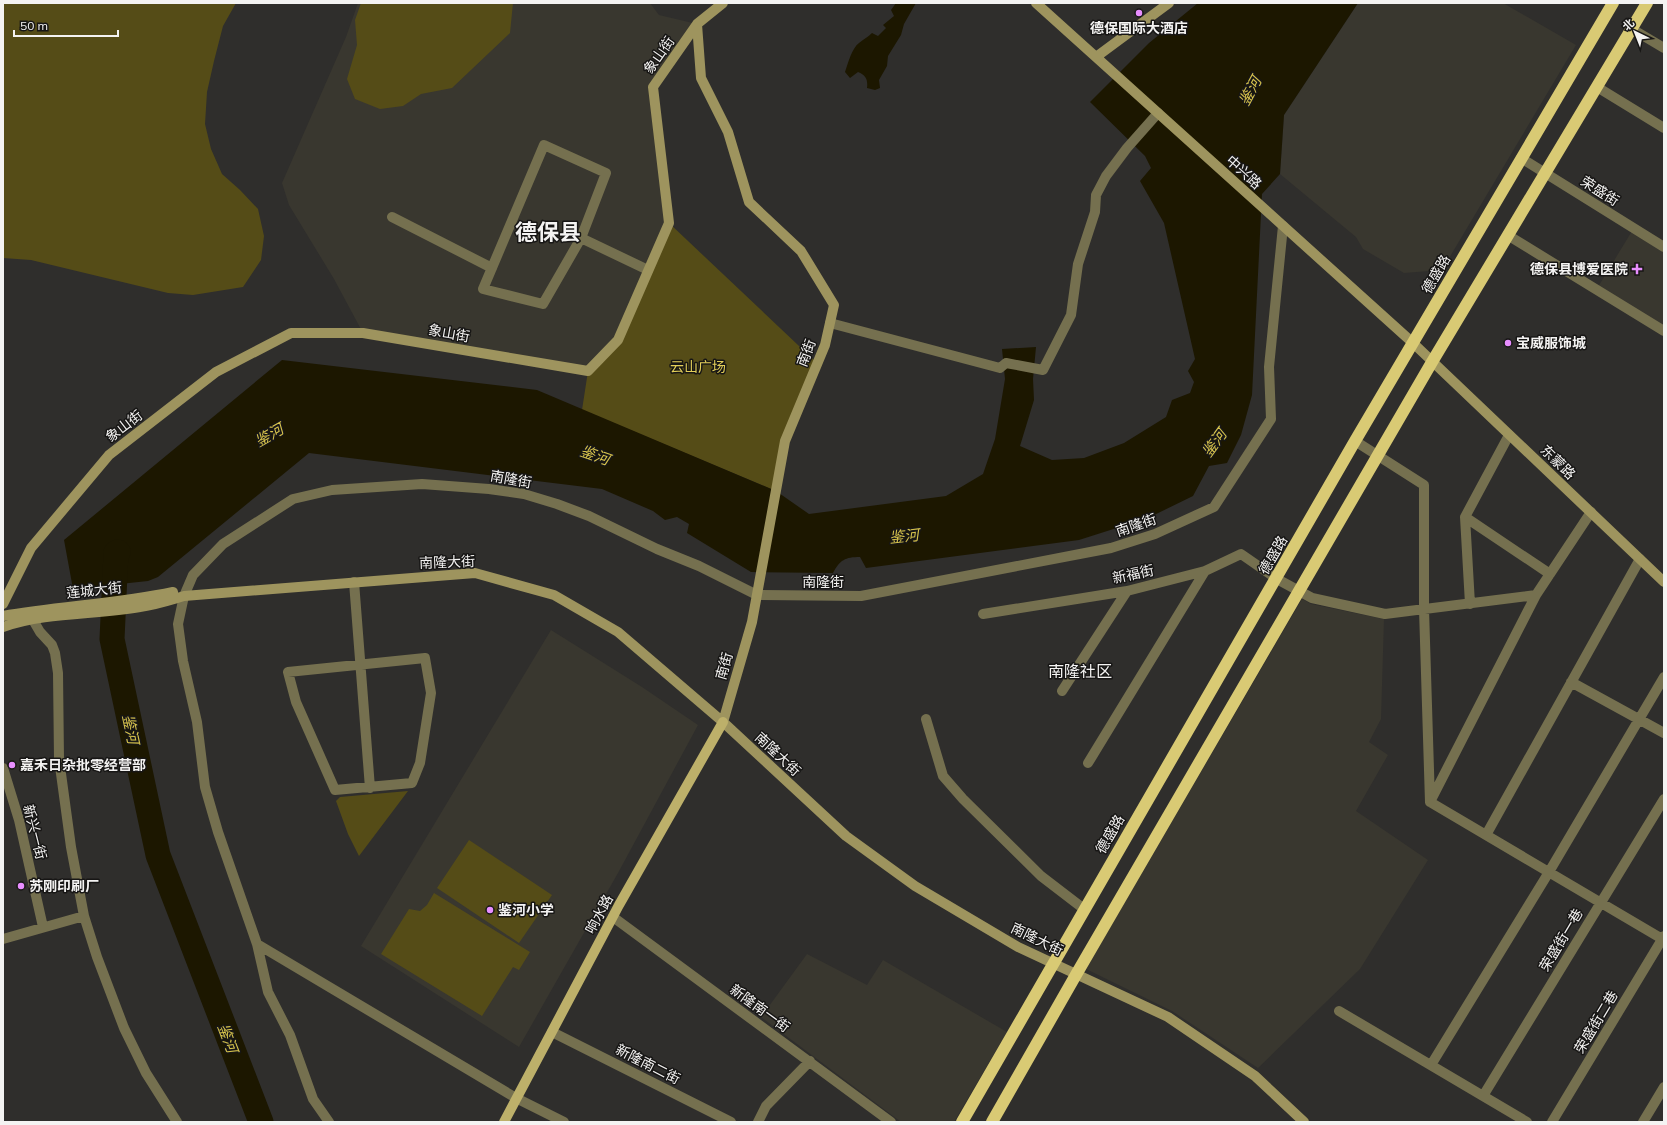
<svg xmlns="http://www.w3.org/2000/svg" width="1667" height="1125" viewBox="0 0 1667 1125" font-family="Mulish,'Noto Sans SC',sans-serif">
	<rect width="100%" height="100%" fill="#2f2e2c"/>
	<path fill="#39372f" d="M 358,3 L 650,3 L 659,15 L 697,24 L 653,87 L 669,223 L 618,340 L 581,370 L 363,333 L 334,279 L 289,205 L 282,183 L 346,37 Z
		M 1358,3 L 1503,3 L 1576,45 L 1442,270 L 1404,273 L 1363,249 L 1356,237 L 1280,174 L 1284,115 Z
		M 1632,231 L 1664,250 L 1664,326 L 1598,287 Z
		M 1302,599 L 1311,604 L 1384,619 L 1381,719 L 1369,742 L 1388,755 L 1356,811 L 1428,860 L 1360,969 L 1258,1068 L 1172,1011 L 1086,969 Z
		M 551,630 L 642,687 L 698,725 L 618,873 L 519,1047 L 361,946 Z
		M 807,954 L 867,985 L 883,960 L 1007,1032 L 954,1122 L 901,1122 L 761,1017 Z"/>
	<path fill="#554c17" d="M 3,3 L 236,3 L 223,26 L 214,61 L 207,92 L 205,124 L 211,149 L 222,174 L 240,190 L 258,209 L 264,236 L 261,260 L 243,287 L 193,295 L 168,293 L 31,260 L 3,258 Z
		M 361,3 L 513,3 L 510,33 L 452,88 L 421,94 L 403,106 L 380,109 L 355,99 L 347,79 L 357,45 L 355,20 Z
		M 669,223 L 817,363 L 785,441 L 776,491 L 582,410 L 588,371 L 618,340 Z
		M 408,791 L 359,856 L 348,834 L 336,801 L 340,797 Z
		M 469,840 L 552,895 L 519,943 L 437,888 Z
		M 434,893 L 530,952 L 519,970 L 513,967 L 482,1016 L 381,954 L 409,909 L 420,911 L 427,905 Z"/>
	<path fill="#1c1700" d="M 896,3 L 916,3 L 904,24 L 901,35 L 888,56 L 887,66 L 879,80 L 880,88 L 875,90 L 867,88 C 868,80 866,75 858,72 L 850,78 L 845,72 C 848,63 852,48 859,43 C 864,39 868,37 872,33 L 878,36 L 886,28 L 883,25 L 894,16 L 891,10 Z
		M 1198,3 L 1358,3 L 1284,115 L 1280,174 L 1262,194 L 1252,395 L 1241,435 L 1227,463 L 1209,466 L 1193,496 L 1148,518 L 1079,540 L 866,568 L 860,557 C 845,557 840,560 833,573 L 751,572 L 687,533 L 689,524 L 677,517 L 665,520 L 653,511 L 602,489 L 309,453 L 158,577 L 148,581 L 73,589 L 64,540 L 282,360 L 537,390 L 776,491 L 809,514 L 946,496 L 983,474 L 995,439 L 1005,379 L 1002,349 L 1036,347 L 1033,379 L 1034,400 L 1020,446 L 1052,460 L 1084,458 L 1124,443 L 1166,417 L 1172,400 L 1190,393 L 1194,382 L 1188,371 L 1195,359 L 1164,223 L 1140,181 L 1151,168 L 1145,156 L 1090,102 L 1149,43 Z"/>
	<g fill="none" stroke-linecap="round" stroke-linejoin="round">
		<path stroke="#1c1700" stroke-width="25" d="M 118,552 L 116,553 L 112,639 L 158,855 L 261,1122"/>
		<path stroke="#75704f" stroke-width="10" d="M 1632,29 L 1664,48
			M 1597,87 L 1664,128
			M 544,145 L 606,173 L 581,238 L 543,304 L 483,289 Z
			M 1521,158 L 1664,247
			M 392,217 L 492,268
			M 1509,236 L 1664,331
			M 581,238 L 648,270
			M 830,323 L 1000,368 L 1006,363 L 1043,370 L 1071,315 L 1078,264 L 1095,212 L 1096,195 L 1106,176 L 1127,148 L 1158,113
			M 1355,441 L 1424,485 L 1424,609 L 1430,802
			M 1465,517 L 1550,574
			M 354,582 L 370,788
			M 1470,604 L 1465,517 L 1509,435
			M 983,614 L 1127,591 L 1205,571 L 1241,554 L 1277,579 L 1312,598 L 1385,614 L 1536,595 L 1591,512
			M 33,620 L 40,632 L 52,645 L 55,653 L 58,673 L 59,759 L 71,847 L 84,916 L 97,957 L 124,1028 L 146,1073 L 177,1122
			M 425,658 L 431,693 L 420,763 L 412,783 L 335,790 L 296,702 L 288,672 Z
			M 1571,682 L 1664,733
			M 1062,691 L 1127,591
			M 926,719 L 943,776 L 963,799 L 1041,876 L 1084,909
			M 1088,763 L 1205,571
			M 3,768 L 19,820 L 43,927
			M 1431,800 L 1536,595
			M 1430,802 L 1664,940
			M 1486,835 L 1640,559
			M 613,917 L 891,1122
			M 3,939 L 84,916
			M 257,944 L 516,1098 L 564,1122
			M 1339,1011 L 1527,1122
			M 552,1032 L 731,1122
			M 1431,1065 L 1549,872 L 1664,677
			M 1483,1096 L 1664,799
			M 329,1122 L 313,1099 L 290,1035 L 268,992 L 257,944 L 218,832 L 205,787 L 197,722 L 183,661 L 178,624 L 184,596 L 193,575 L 223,544 L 293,499 L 332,490 L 422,484 L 489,489 L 524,494 L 557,504 L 589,516 L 657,549 L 699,566 L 757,595 L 861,596 L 1111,548 L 1155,534 L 1214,507 L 1271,419 L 1269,367 L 1283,226
			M 758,1122 L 766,1106 L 810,1061
			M 1552,1122 L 1664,936
			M 1643,1122 L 1664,1087"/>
		<path stroke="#9e945e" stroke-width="10" d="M 1036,3 L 1413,343 L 1664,582
			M 697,24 L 701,78 L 728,132 L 749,202 L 801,251 L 834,305 L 825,345 L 785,441 L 752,622 L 723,722
			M 1096,57 L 1169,3
			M 3,604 L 31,548 L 109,455 L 216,372 L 291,333 L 363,333 L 588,371 L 618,340 L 669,223 L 653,87 L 697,24 L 723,3
			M 3,616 C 59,606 117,604 173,592
			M 3,627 C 46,612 95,615 140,607 C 155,605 170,600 184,596 L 475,573 L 554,595 L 618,632 L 723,722 L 846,836 L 915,886 L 1018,947 L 1168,1017 L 1255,1076 L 1304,1122"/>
		<path stroke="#bdb06a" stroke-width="10" d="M 504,1122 L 619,905 L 723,722"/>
		<path stroke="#d9ca74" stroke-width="12" d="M 962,1122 L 1355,441 L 1613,3
			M 992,1122 L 1077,973 L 1432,362 L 1647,3"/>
	</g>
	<g fill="#e88eff" stroke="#171615" stroke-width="1.5">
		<circle cx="1139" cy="13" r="4"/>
		<path d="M1635 263h4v4h4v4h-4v4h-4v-4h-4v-4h4z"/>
		<circle cx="1508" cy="343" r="4"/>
		<circle cx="12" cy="765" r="4"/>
		<circle cx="21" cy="886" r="4"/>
		<circle cx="490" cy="910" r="4"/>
	</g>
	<g text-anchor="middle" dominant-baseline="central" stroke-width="3" stroke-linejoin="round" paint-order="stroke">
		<g font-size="14" font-weight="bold" fill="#f4f3f2" stroke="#171615" text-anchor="start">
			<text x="1139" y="28" text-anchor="middle">德保国际大酒店</text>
			<text x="1628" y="269" text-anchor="end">德保县博爱医院</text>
			<text x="1516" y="343">宝威服饰城</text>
			<text x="20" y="765">嘉禾日杂批零经营部</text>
			<text x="29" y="886">苏刚印刷厂</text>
			<text x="498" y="910">鉴河小学</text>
		</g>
		<g font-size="14" fill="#f4f3f2" stroke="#171615">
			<text transform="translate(659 55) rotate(-55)">象山街</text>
			<text transform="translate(1244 172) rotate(42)">中兴路</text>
			<text transform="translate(1600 191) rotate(32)">荣盛街</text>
			<text transform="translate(1436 274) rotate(-60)">德盛路</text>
			<text transform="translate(449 333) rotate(10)">象山街</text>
			<text transform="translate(806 353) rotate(-69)">南街</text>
			<text transform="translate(124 426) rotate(-38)">象山街</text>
			<text transform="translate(1558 462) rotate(44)">东蒙路</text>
			<text transform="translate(511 479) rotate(10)">南隆街</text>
			<text transform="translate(1136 525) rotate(-19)">南隆街</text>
			<text transform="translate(1273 555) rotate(-60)">德盛路</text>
			<text transform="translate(447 562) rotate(-2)">南隆大街</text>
			<text transform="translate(1133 574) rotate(-12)">新福街</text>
			<text x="823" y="582">南隆街</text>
			<text transform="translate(94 590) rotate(-6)">莲城大街</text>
			<text transform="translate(724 666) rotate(-74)">南街</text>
			<text transform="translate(778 754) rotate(43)">南隆大街</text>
			<text transform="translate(35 832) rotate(76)">新兴一街</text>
			<text transform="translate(1110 834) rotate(-60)">德盛路</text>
			<text transform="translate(599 914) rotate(-62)">响水路</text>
			<text transform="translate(1037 939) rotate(26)">南隆大街</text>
			<text transform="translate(1561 940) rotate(-59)">荣盛街一巷</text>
			<text transform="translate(760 1008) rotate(36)">新隆南一街</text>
			<text transform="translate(1596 1022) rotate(-59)">荣盛街二巷</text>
			<text transform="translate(648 1064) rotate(27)">新隆南二街</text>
		</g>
		<g font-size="14" fill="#e3cf59" stroke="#171615">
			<text x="698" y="367">云山广场</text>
		</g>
		<g font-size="15" font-style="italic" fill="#d8c44d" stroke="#171615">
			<text transform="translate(1250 91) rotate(-62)">鉴河</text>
			<text transform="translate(269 435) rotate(-30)">鉴河</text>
			<text transform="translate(1214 443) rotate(-54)">鉴河</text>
			<text transform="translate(595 455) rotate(19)">鉴河</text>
			<text transform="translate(904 536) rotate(-6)">鉴河</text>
			<text transform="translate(131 729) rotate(78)">鉴河</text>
			<text transform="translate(228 1038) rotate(69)">鉴河</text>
		</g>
		<g font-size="16" fill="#f4f3f2" stroke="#171615">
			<text x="1080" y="671">南隆社区</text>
		</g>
		<g font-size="22" font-weight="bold" fill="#f4f3f2" stroke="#171615">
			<text x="548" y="232">德保县</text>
		</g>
	</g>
	<rect width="1667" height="1125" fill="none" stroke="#f4f3f2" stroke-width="8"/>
	<g transform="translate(1635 32) rotate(317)" stroke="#171615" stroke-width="3" paint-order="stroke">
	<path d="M0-3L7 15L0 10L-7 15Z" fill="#f4f3f2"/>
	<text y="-6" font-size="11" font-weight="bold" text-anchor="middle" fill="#f4f3f2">北</text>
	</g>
	<path d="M14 30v6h104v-6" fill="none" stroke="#f4f3f2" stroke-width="2"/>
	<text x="20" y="30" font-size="12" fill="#f4f3f2" stroke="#171615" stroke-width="3" paint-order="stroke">50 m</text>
</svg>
